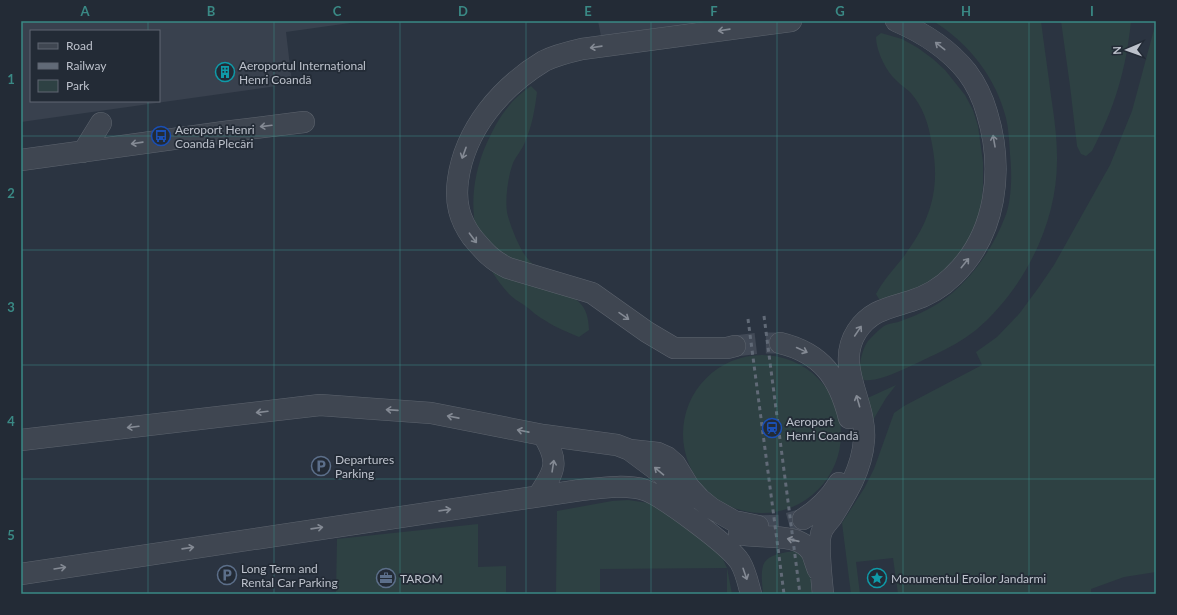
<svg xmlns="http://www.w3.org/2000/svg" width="1177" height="615" viewBox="0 0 1177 615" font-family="Lato,sans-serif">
	<rect width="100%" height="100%" fill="#2b3441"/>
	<path fill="#39414e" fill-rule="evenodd" d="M 21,21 L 364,21 L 286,32 L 290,66 L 286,69 L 291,73 L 291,78 L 289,80 L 285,83 L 281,83 L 277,81 L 277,86 L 21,122 ZM 31,31 L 159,31 L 159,101 L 31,101 Z
		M 598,21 L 707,21 L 601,36 Z"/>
	<path fill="#2e4143" d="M 933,21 L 1041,21 C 1044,46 1048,71 1051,96 C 1054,116 1057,136 1057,157 C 1058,222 1025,288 976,330 C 963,340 949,348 934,355 C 918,362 881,383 864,380 C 863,379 861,377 861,376 C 857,368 863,347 868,341 C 873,336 880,328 886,325 C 891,323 896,323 901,321 C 918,315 937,306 951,294 C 975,274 994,246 1005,217 C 1012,200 1012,173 1010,154 C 1009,142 1009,130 1006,118 C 996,78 969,43 933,21 Z
		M 1061,21 L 1131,21 C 1126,70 1115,107 1092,151 L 1086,156 L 1081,154 L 1077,146 L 1070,86 Z
		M 1156,22 L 1156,572 L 1124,577 L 1091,589 L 1091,594 L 898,594 L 893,558 L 856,562 L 860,594 L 851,594 L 842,523 L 865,487 L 874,469 L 894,413 L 904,406 L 982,365 L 976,352 L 997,337 L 1019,314 L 1039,287 L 1054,265 L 1110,165 L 1132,111 Z
		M 881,33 L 902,39 L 918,48 L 933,59 L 945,70 L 965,95 L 973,110 L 978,126 L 983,162 L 983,185 L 981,211 L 975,230 L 959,255 L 931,284 L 892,300 L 879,299 L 876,294 C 883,281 892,271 901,260 C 930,223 941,190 932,144 C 928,123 924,108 910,92 C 904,87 897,82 892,76 C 884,67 876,49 876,37 Z
		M 531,86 L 537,92 C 535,109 532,126 525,142 C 522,150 516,156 513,163 C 508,176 505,199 507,212 C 509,223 520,251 528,259 C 536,268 547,278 557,286 C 577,301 588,302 589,330 L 579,337 C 568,332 556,328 546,321 C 538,317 531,310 524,305 C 519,302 513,298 509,294 C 471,253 464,198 485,147 C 496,122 508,101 531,86 Z
		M683 434a79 79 0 1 1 158 0a79 79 0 1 1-158 0Z
		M 896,385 L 886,398 L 866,432 L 861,401 Z
		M 628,500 L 649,503 L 667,511 L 721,555 L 727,568 L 732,594 L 727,594 L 727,568 L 600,569 L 600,594 L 556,594 L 557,511 L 612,501 Z
		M 478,524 L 478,567 L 506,566 L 506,594 L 336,594 L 337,539 Z
		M 794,551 L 801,553 L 808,558 L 815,594 L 763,594 C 760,562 760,556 794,551 Z"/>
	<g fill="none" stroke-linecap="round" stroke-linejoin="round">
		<path stroke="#414956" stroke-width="21" stroke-dasharray="21 10" stroke-linecap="butt" d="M 735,346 L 760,343 L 780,343
			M 758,526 L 782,525 L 803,519"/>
		<defs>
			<path id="tertiary" d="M 83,152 L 101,123
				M 21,160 L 224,132 L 304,122
				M 780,343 C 822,353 839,378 849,418
				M 735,346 L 727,348 L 674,348 L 647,332 L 592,293 L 508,268 C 491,260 484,251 472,237 C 459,219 455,202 458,180 C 465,129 501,87 544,61 C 556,55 569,52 582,49 L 791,21
				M 21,440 L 320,405 L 431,413 L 543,435 L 617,445 L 630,450 L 658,453 L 667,457 L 675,464 L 689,487 L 700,499 L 711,508 L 734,521 L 758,526
				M 631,451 L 662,474 L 687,500
				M 538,496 C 555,471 560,462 543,435
				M 803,519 C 818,510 830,498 839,483
				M 739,534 C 759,539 800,531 812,553 C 814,558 816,565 818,570
				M 21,574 L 581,490 C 600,488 627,484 645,490 C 664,497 730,546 740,562 C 746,572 748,583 751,594
				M 823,594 C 822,582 817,541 822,531 C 824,526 829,521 832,517 C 847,493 862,469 864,440 C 867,402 834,366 857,331 C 871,310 889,308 911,301 C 927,296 941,288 953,276 C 997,234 1004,169 987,113 C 983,99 976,84 967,72 C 948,48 924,33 896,21"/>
		</defs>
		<use href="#tertiary" stroke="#5d646e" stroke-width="22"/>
		<use href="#tertiary" stroke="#3f4651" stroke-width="21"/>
		<path stroke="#616a77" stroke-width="3" stroke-dasharray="4 4" stroke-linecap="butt" d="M 764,316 L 800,594
			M 748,319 L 784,594"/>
	</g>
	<defs><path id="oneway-shaft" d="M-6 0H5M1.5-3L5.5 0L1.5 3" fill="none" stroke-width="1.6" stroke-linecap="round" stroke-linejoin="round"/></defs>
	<g stroke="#848a94">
		<use href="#oneway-shaft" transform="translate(724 30) rotate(172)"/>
		<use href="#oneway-shaft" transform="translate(940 46) rotate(-142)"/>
		<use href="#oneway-shaft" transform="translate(596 47) rotate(172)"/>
		<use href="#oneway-shaft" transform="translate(266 126) rotate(173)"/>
		<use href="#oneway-shaft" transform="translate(994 141) rotate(-100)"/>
		<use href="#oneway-shaft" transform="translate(137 143) rotate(172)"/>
		<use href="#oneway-shaft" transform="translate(464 153) rotate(110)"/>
		<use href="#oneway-shaft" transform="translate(473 238) rotate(53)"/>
		<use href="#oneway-shaft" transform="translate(965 263) rotate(-51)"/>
		<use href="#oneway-shaft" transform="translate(624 316) rotate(35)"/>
		<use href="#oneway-shaft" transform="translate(858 331) rotate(-56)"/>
		<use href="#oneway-shaft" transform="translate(802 350) rotate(25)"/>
		<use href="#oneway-shaft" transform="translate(858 401) rotate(-106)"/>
		<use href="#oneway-shaft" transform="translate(392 410) rotate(-176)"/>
		<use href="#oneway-shaft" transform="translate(262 412) rotate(173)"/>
		<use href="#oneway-shaft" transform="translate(453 417) rotate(-169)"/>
		<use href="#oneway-shaft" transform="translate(133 427) rotate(173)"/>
		<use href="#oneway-shaft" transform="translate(523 431) rotate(-169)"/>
		<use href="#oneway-shaft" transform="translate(553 466) rotate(-81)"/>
		<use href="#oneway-shaft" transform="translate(659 471) rotate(-140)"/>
		<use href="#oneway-shaft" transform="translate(445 510) rotate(-8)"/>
		<use href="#oneway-shaft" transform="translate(317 528) rotate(-8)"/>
		<use href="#oneway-shaft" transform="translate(793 540) rotate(-167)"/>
		<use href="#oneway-shaft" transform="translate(188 548) rotate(-8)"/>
		<use href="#oneway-shaft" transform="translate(60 568) rotate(-9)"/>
		<use href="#oneway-shaft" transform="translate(745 574) rotate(71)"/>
	</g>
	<path fill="none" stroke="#3a8985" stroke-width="1" stroke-opacity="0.55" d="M 148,21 L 148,31M 274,21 L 274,594M 400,21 L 400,594M 526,21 L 526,594M 651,21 L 651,594M 777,21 L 777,594M 903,21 L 903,594M 1029,21 L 1029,594M 148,101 L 148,594M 21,136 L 1156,136M 21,250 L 1156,250M 21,365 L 1156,365M 21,479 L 1156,479"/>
	<defs>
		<symbol id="building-ring" viewBox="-11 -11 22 22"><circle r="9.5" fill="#232b36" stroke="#0f9aa8" stroke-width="1.5"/><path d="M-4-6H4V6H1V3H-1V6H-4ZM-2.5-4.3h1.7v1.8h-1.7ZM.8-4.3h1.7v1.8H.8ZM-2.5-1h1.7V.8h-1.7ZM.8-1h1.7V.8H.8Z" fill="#0f9aa8"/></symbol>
		<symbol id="bus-ring" viewBox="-11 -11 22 22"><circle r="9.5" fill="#232b36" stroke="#1a4fb4" stroke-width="1.5"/><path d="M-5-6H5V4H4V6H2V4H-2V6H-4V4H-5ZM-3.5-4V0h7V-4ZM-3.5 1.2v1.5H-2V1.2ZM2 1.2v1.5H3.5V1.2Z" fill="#1a4fb4"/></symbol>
		<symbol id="station-ring" viewBox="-11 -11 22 22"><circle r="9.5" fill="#232b36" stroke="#1a4fb4" stroke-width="1.5"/><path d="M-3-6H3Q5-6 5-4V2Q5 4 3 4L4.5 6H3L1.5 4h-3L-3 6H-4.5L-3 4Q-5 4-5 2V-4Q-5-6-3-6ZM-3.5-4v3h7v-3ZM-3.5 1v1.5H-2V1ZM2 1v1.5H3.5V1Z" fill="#1a4fb4"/></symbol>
		<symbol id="parking-ring" viewBox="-11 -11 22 22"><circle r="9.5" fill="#232b36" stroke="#5c6f8a" stroke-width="1.5"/><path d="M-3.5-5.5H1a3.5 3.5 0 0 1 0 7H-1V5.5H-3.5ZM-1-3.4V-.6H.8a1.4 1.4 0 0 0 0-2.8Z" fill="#5c6f8a"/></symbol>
		<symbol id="office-ring" viewBox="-11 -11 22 22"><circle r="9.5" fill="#232b36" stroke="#5c6f8a" stroke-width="1.5"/><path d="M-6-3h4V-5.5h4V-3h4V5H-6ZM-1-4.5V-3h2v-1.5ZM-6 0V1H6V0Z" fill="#5c6f8a"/></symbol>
		<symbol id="sight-ring" viewBox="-11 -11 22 22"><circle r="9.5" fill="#232b36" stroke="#0f9aa8" stroke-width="1.5"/><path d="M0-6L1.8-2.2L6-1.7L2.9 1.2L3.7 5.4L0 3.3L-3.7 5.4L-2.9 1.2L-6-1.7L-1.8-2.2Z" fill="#0f9aa8"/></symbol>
	</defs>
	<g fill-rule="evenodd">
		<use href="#building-ring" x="214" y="61" width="22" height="22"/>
		<use href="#bus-ring" x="150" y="125" width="22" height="22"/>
		<use href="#station-ring" x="761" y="417" width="22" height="22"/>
		<use href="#parking-ring" x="310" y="455" width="22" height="22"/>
		<use href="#parking-ring" x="216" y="564" width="22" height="22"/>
		<use href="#office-ring" x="375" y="567" width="22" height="22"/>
		<use href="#sight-ring" x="866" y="567" width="22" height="22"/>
	</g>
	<g text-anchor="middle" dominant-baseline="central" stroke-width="3.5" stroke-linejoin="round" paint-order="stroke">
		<g font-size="12" fill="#bcc1cb" stroke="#232b36" text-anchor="start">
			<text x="239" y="65">Aeroportul Internațional<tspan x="239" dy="14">Henri Coandă</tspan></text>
			<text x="175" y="129">Aeroport Henri<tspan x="175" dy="14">Coandă Plecări</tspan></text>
			<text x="786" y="421">Aeroport<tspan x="786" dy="14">Henri Coandă</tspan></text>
			<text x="335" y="459">Departures<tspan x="335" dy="14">Parking</tspan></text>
			<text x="241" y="568">Long Term and<tspan x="241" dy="14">Rental Car Parking</tspan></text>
			<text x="400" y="578">TAROM</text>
			<text x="891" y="578">Monumentul Eroilor Jandarmi</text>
		</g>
	</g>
	<rect width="1177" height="615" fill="none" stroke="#232b36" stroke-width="44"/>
	<rect x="30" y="30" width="130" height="72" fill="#232b36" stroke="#606772"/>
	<rect x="38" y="43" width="20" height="6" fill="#3f4651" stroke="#606772"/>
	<text x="66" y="50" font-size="12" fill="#bcc1cb">Road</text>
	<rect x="38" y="63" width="20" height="6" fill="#616a77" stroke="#606772"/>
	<text x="66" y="70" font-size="12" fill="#bcc1cb">Railway</text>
	<rect x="38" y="80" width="20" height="12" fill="#2e4143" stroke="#606772"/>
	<text x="66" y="90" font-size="12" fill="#bcc1cb">Park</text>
	<g transform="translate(1127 50) rotate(268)" stroke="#232b36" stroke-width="3" paint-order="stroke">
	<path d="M0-3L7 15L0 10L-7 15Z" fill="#bcc1cb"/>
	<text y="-6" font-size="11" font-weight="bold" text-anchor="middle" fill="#bcc1cb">N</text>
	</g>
	<rect x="22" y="22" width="1133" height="571" fill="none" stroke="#3a8985" stroke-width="1.5"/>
	<g font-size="13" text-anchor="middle" font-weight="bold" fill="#3a8985">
		<text x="85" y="16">A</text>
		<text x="211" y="16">B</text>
		<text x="337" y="16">C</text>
		<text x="463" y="16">D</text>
		<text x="588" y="16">E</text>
		<text x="714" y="16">F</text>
		<text x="840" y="16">G</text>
		<text x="966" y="16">H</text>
		<text x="1092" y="16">I</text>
		<text x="11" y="84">1</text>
		<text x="11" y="198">2</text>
		<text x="11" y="312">3</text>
		<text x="11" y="426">4</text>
		<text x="11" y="540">5</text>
	</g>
</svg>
